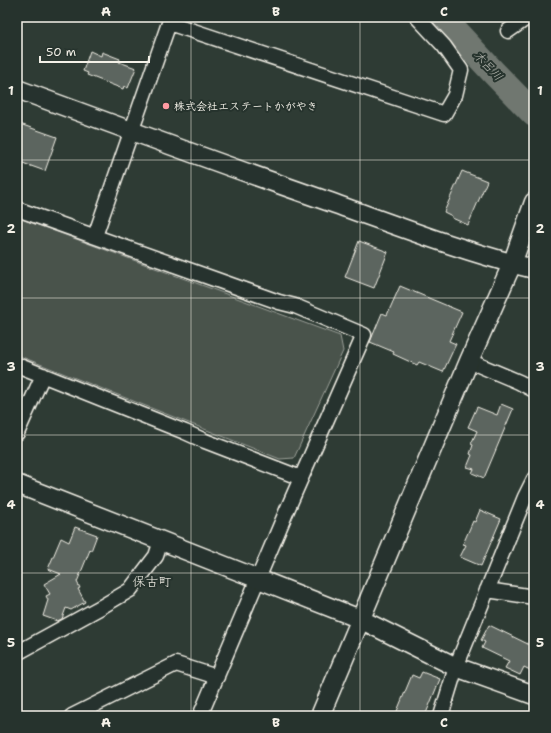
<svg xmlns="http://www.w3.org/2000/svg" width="551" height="733" viewBox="0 0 551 733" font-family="'Shantell Sans','Klee One',sans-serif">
	<rect width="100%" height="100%" fill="#2e3b34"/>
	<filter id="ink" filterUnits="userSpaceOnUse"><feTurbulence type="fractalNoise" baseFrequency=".025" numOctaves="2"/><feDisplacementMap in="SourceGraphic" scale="8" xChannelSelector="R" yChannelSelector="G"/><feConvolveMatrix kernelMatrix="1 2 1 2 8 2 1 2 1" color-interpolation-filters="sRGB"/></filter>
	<g filter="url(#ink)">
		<path fill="#48524c" stroke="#9ea29a" d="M 19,218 L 340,336 L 343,351 L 294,458 L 280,459 L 17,355 L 17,223 Z"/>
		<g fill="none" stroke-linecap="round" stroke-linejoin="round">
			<path stroke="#6f7770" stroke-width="26" d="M 442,17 L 494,73 L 534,114"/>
		</g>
		<path fill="#5c655e" stroke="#f4f1e8" d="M 90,51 L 101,56 L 102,52 L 120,59 L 119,62 L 136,68 L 128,88 L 124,86 L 123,89 L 87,75 L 88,73 L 83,71 Z
			M 17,123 L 57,137 L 45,171 L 17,161 Z
			M 462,171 L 487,181 L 468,225 L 452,218 L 452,216 L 444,212 Z
			M 359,241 L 388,252 L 374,288 L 345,277 Z
			M 400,286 L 462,312 L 449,341 L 456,344 L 443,372 L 419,362 L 417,365 L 393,354 L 394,352 L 370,342 L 382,313 L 387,315 Z
			M 501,404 L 513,409 L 484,478 L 472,473 L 474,469 L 467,467 L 472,455 L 470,454 L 473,445 L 471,444 L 477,431 L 468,427 L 477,407 L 497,415 Z
			M 480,510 L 501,519 L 481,566 L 460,557 L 466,545 L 463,544 L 473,521 L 475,522 Z
			M 75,527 L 97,535 L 91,551 L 90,550 L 77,582 L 80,588 L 78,589 L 85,602 L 71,610 L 66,608 L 62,619 L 57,621 L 43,616 L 48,600 L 46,596 L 50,594 L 44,584 L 61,574 L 48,569 L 61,538 L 69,542 Z
			M 489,625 L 534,647 L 534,661 L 530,670 L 524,667 L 520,675 L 505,668 L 509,661 L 482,648 L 485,642 L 481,640 Z
			M 422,672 L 440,679 L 425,716 L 395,716 L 412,675 L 419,678 Z"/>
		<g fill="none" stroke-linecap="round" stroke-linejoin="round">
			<defs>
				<path id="minor" d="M 172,17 L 169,23 L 444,114 L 455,95 L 461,70 L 444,46 L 417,17
					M 508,31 L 528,17
					M 17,209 L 279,302 L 295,306 L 364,335 L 287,510 L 200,716
					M 95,236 L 169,23
					M 469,361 L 519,382 L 534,390
					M 17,365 L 185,432 L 205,441 L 301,478
					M 17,433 L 43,375
					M 487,590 L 534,597
					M 17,653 L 101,607 L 130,590 L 156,556 L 161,541
					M 72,716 L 176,664 L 217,677
					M 441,716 L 456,667 L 525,497 L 534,479"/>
				<path id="tertiary" d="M 17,89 C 120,127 223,165 327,201 C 395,225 464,252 534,269
					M 17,484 L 360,619 L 456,667 L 534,695
					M 320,716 L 469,361 L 512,264 L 534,202"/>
			</defs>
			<use href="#minor" stroke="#f4f1e8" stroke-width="17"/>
			<use href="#tertiary" stroke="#f4f1e8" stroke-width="21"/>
			<use href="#minor" stroke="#26332d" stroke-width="14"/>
			<use href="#tertiary" stroke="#26332d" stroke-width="18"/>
		</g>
	</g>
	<path fill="none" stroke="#f4f1e8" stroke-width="1" stroke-opacity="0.55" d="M 191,17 L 191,716M 360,17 L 360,716M 17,160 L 534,160M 17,298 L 534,298M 17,435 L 534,435M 17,573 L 534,573"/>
	<circle fill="#ff9aa2" stroke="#26332d" stroke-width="1.5" cx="166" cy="106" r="4"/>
	<g text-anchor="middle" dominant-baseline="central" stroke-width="4" stroke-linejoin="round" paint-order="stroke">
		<g font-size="11" font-weight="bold" fill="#f4f1e8" stroke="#26332d" text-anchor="start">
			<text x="174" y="106">株式会社エステートかがやき</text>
		</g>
		<g font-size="12" font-style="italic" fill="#b8bab2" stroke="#26332d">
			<text transform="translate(488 66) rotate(47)">木呂川</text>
		</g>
		<g font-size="13" fill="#f4f1e8" stroke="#26332d">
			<text x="152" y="581">保古町</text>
		</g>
	</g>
	<rect width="551" height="733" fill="none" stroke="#26332d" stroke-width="44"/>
	<path d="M40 56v6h109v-6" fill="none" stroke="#f4f1e8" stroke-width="2"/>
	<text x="46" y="56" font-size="12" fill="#f4f1e8" stroke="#26332d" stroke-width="3" paint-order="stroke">50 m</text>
	<rect x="22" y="22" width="507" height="689" fill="none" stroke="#f4f1e8" stroke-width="1.5"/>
	<g font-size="13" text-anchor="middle" font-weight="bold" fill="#f4f1e8">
		<text x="106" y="16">A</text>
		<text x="276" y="16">B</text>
		<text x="444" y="16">C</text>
		<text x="11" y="95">1</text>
		<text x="540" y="95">1</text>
		<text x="11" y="233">2</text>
		<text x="540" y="233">2</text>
		<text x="11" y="371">3</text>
		<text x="540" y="371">3</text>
		<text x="11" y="509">4</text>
		<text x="540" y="509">4</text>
		<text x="11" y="647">5</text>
		<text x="540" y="647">5</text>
		<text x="106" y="727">A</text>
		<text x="276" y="727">B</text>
		<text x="444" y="727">C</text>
	</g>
</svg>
